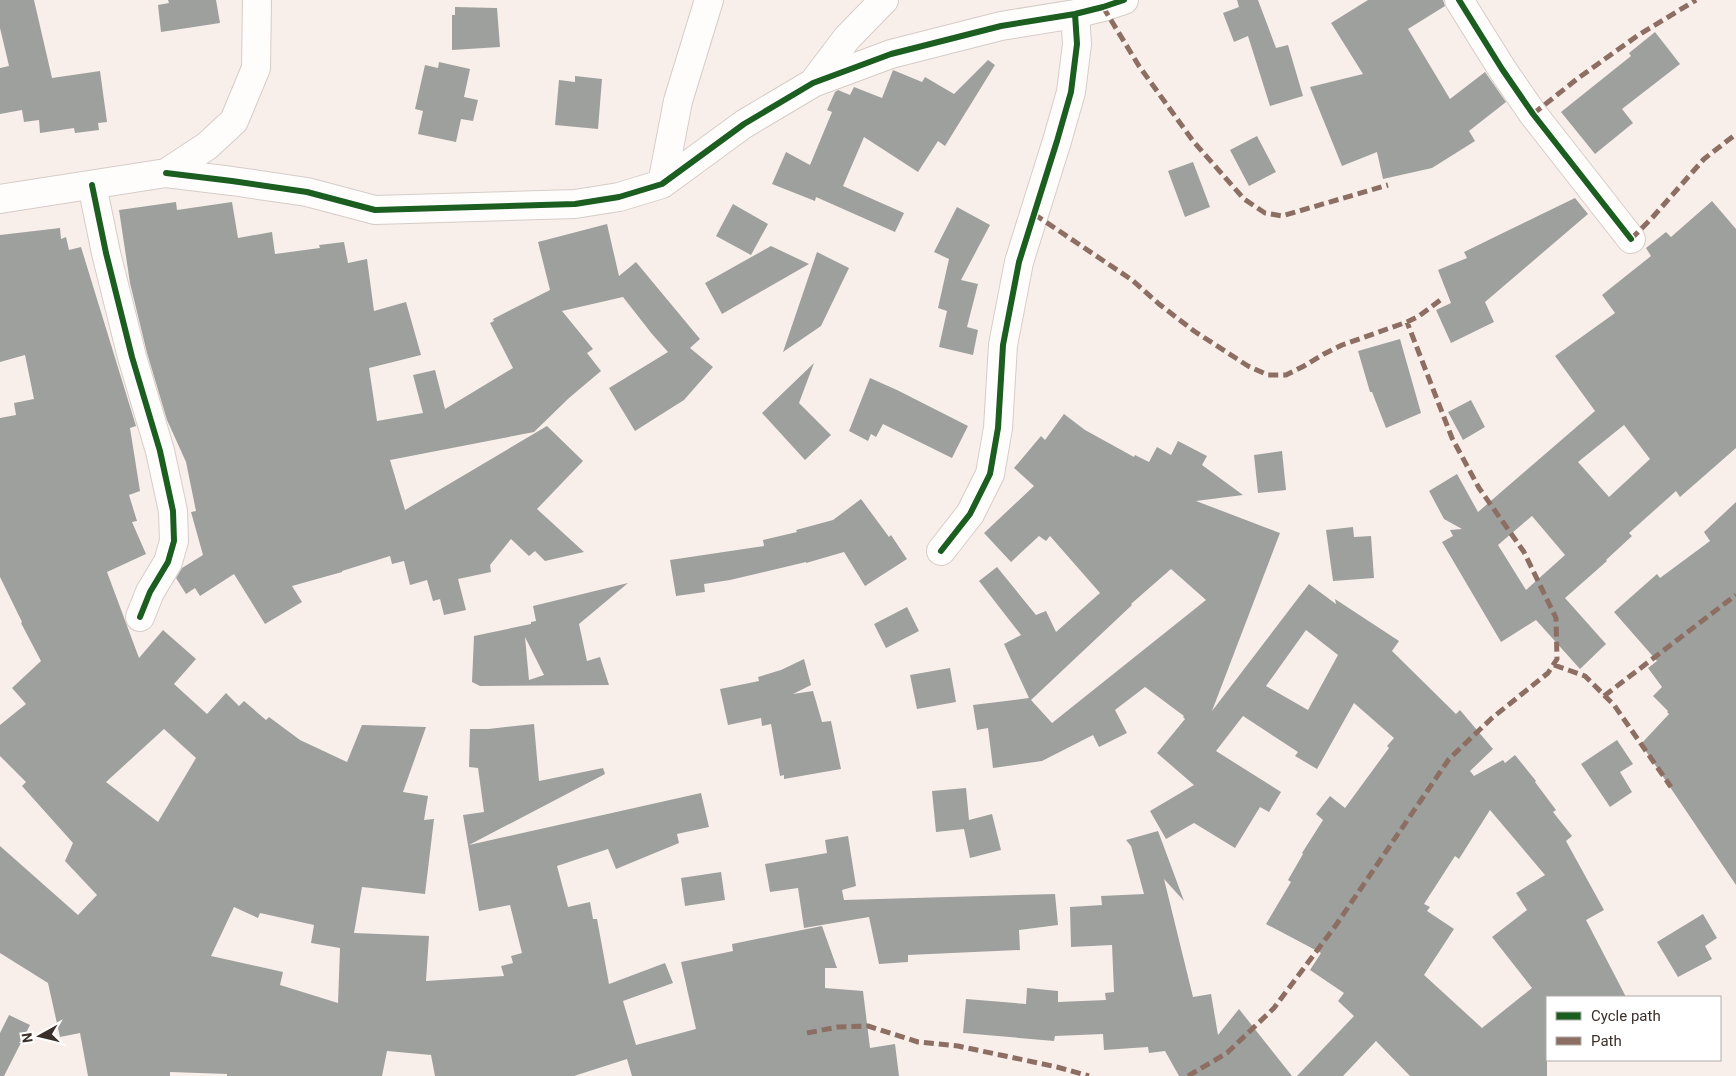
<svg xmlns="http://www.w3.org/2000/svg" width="1736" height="1076" viewBox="0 0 1736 1076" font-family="Roboto,sans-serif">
	<rect width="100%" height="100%" fill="#f9efea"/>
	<path fill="#9ea09e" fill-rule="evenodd" d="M 0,0 L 34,0 L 52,78 L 100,71 L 107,122 L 98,123 L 99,130 L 75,133 L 74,128 L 40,133 L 39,120 L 24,122 L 22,110 L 0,114 L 0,68 L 9,66 L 0,28 Z
		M 168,0 L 216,0 L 220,23 L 161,32 L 158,5 L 169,3 Z
		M 1237,0 L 1258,0 L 1276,48 L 1288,45 L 1303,96 L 1270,106 L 1248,36 L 1234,42 L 1223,13 L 1239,7 Z
		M 1368,0 L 1443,0 L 1445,6 L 1408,29 L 1450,99 L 1485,72 L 1506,102 L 1469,131 L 1475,141 L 1432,168 L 1383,179 L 1377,152 L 1342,166 L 1310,87 L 1363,74 L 1331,23 Z
		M 455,7 L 497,8 L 500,47 L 452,50 L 452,15 L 455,15 Z
		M 1655,32 L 1680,64 L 1622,109 L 1633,123 L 1595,154 L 1561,112 L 1631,56 L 1629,53 Z
		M 988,60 L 995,65 L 945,146 L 938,141 L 918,172 L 864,137 L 843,186 L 904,213 L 895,232 L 816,197 L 815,201 L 772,184 L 786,152 L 810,165 L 832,112 L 827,110 L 835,92 L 838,90 L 850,95 L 854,87 L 882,98 L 893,70 L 922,82 L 925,77 L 954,94 Z
		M 439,62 L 470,69 L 464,97 L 478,100 L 473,121 L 461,119 L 456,142 L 418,134 L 423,111 L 415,109 L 425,65 L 438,68 Z
		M 575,76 L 602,79 L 598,129 L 555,125 L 559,80 L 575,82 Z
		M 1257,136 L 1276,172 L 1249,186 L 1230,150 Z
		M 1193,162 L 1210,207 L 1185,217 L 1168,171 Z
		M 1575,198 L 1588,214 L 1485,302 L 1494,322 L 1451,343 L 1436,310 L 1451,303 L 1438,270 L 1467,258 L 1464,252 Z
		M 1712,201 L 1736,229 L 1736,448 L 1680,497 L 1676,491 L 1629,533 L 1632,536 L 1606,560 L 1607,561 L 1565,598 L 1606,644 L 1580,669 L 1536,620 L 1501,642 L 1442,542 L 1453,536 L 1450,530 L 1462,529 L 1444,519 L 1429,491 L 1457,474 L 1478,512 L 1595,411 L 1555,356 L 1615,313 L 1602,295 L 1651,256 L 1646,248 L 1666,232 L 1671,237 ZM 1624,425 L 1650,459 L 1609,497 L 1578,462 ZM 1532,516 L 1565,555 L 1526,590 L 1498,545 Z
		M 176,202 L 177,210 L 232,202 L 238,238 L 272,232 L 275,254 L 320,248 L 319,245 L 344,242 L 348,263 L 367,259 L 374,311 L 406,302 L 421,355 L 369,368 L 377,421 L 423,413 L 413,375 L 435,370 L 445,409 L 513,368 L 490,323 L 494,321 L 493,319 L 550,290 L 538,242 L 607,224 L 619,276 L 636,262 L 700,339 L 690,348 L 713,367 L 684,400 L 635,431 L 609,388 L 668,352 L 652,334 L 623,297 L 562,311 L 593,349 L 587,353 L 601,371 L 569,398 L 534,432 L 390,460 L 405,510 L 547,426 L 583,461 L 537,509 L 584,552 L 545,561 L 535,551 L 529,556 L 511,539 L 490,565 L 491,572 L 458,579 L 466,610 L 444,615 L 440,599 L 433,601 L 427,580 L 410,585 L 404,561 L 392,564 L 390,556 L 342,571 L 342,572 L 292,586 L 302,602 L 265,624 L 234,574 L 200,596 L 195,588 L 186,594 L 176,578 L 182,568 L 203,555 L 191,512 L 196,511 L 186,462 L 167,420 L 147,353 L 130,283 L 119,210 Z
		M 733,204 L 768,224 L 751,255 L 716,236 Z
		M 957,207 L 990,225 L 961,280 L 978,284 L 967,327 L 978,330 L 973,355 L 939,347 L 947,311 L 938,308 L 949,259 L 934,252 Z
		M 60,228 L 61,239 L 66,237 L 69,250 L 81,247 L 136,426 L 130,428 L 140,491 L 129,495 L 137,521 L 132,522 L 146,554 L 107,572 L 139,658 L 163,630 L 196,659 L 174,684 L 207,714 L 226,693 L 239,706 L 244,701 L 266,720 L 269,717 L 300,740 L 347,762 L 362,725 L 426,727 L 403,792 L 428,796 L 424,820 L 434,819 L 425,894 L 362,887 L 354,933 L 429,936 L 426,981 L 504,976 L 501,966 L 513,963 L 511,956 L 522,953 L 510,905 L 479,911 L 463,815 L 484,812 L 478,768 L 469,767 L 470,729 L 488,729 L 534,724 L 539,781 L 603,768 L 605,774 L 469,845 L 701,793 L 709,827 L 677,834 L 679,843 L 616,869 L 608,849 L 557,866 L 568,907 L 590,902 L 593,919 L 597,919 L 609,984 L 665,963 L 673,983 L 623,1001 L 636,1045 L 696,1029 L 681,962 L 733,951 L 732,944 L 822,926 L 837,968 L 825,968 L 825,988 L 863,991 L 870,1048 L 895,1044 L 899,1076 L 632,1076 L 627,1059 L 574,1076 L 435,1076 L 431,1055 L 387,1051 L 382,1076 L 227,1076 L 227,1074 L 170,1072 L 170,1076 L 88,1076 L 80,1033 L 60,1037 L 48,983 L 0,953 L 0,846 L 78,915 L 97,895 L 65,861 L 73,843 L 22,786 L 26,782 L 0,756 L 0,725 L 26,704 L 12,688 L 41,661 L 21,623 L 22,622 L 0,577 L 0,418 L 16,415 L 14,403 L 34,399 L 25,355 L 0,362 L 0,235 ZM 164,729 L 196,758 L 158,822 L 106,782 ZM 234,907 L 258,918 L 260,913 L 314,925 L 311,943 L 340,948 L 338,1003 L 280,985 L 283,972 L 211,956 Z
		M 771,246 L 809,264 L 722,314 L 705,283 Z
		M 817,252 L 849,268 L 821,326 L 783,352 Z
		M 1400,339 L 1421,413 L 1386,428 L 1372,392 L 1370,392 L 1358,351 Z
		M 814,363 L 799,403 L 831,435 L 805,460 L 762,413 Z
		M 870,378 L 897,390 L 968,426 L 952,458 L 883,424 L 876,437 L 871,434 L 868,441 L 849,431 Z
		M 1471,400 L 1485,427 L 1463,440 L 1448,412 Z
		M 1064,414 L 1085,430 L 1134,457 L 1135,455 L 1149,462 L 1157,447 L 1171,455 L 1178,441 L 1207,456 L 1202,465 L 1243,495 L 1196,501 L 1280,533 L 1212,711 L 1309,584 L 1336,604 L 1335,599 L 1399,641 L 1392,651 L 1456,714 L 1460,710 L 1493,749 L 1470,771 L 1474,776 L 1503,760 L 1505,763 L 1515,755 L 1536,781 L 1535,782 L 1556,810 L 1553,812 L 1572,836 L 1566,841 L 1604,910 L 1586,920 L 1626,997 L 1547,997 L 1547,1076 L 1410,1076 L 1376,1041 L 1343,1076 L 1297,1076 L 1354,1016 L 1338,1001 L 1344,993 L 1310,970 L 1321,953 L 1266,924 L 1291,882 L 1288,880 L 1303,854 L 1302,853 L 1323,820 L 1316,814 L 1330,796 L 1345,808 L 1389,748 L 1387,746 L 1394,738 L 1354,703 L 1317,769 L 1295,756 L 1298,752 L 1243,716 L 1216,751 L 1281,792 L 1269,812 L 1260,807 L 1235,848 L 1194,823 L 1166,839 L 1150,811 L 1194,785 L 1157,753 L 1185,719 L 1183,717 L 1184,716 L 1145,687 L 1115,710 L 1127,733 L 1099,747 L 1093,735 L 1042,761 L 993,768 L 988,728 L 977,730 L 973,705 L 1029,698 L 1004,644 L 1021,635 L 979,581 L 997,567 L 1036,615 L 1046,611 L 1056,632 L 1100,593 L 1050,536 L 1046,541 L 1039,536 L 1011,562 L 984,533 L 1034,486 L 1014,468 L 1041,436 L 1045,440 ZM 1171,569 L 1206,600 L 1052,723 L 1031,700 L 1132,605 L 1131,604 ZM 1306,630 L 1338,655 L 1308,710 L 1266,686 ZM 1490,810 L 1545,875 L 1516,893 L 1527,910 L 1492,937 L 1532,988 L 1482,1028 L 1424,975 L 1454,929 L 1427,911 L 1430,907 L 1424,904 L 1455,856 L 1459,859 Z
		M 1282,451 L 1286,490 L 1258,493 L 1254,455 Z
		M 861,499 L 889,537 L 891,535 L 907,559 L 865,586 L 844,552 L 806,563 L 806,562 L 730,580 L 704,584 L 705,592 L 676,596 L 670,560 L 764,546 L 763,540 L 797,532 L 796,530 L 833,520 Z
		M 1736,502 L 1736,885 L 1641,744 L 1669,714 L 1667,712 L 1668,711 L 1653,696 L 1662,687 L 1648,668 L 1657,661 L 1614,612 L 1657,574 L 1660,578 L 1710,541 L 1704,532 Z
		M 1353,527 L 1354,537 L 1371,536 L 1374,578 L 1333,581 L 1326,530 Z
		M 628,583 L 579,624 L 587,661 L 600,657 L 609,685 L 480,686 L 472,682 L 474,636 L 531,624 L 531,622 L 536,621 L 533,606 ZM 525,637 L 544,675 L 529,680 Z
		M 907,607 L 919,631 L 886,648 L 874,624 Z
		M 804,659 L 811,685 L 793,694 L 813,691 L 822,722 L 831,721 L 841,769 L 784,779 L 784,775 L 780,776 L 771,724 L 762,726 L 761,718 L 728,725 L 720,689 L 759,681 L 758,677 L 781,670 Z
		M 950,668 L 956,702 L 917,709 L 910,675 Z
		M 1617,740 L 1633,764 L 1620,772 L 1632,792 L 1610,807 L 1581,764 Z
		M 966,788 L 969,820 L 992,814 L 1001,850 L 970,858 L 964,829 L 936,832 L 932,791 Z
		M 1158,831 L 1184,901 L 1164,879 L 1193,997 L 1211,994 L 1218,1035 L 1239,1009 L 1292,1076 L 1179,1076 L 1165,1051 L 1149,1053 L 1148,1047 L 1104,1050 L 1103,1034 L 1055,1036 L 1054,1041 L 963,1033 L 966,999 L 1026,1004 L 1027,988 L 1058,991 L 1058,1002 L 1106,1000 L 1105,993 L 1114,992 L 1112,945 L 1071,947 L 1070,907 L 1102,905 L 1101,896 L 1144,894 L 1131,846 L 1126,840 Z
		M 848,836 L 856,886 L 842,890 L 844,900 L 1055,894 L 1058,925 L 1019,930 L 1020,950 L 908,955 L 908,962 L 879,964 L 869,917 L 804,928 L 798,888 L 770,892 L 765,864 L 827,853 L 825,840 Z
		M 721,872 L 725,900 L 685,906 L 681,878 Z
		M 1703,914 L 1717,938 L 1705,946 L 1712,959 L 1678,977 L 1657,942 Z
		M 9,1015 L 30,1025 L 4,1076 L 0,1076 L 0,1033 Z"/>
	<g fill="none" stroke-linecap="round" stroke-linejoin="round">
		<defs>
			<path id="minor" d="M 1459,0 L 1502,69 L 1533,114 L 1631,239
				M 813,83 L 847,38 L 884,0
				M 166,173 L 232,181 L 307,192 L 375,210 L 575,204 L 619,197 L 662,184 L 744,124 L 813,83 L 891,54 L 1001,26 L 1075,14 L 1103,7 L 1124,0
				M 662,184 L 678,101 L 709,0
				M 92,185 L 106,253 L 132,357 L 160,451 L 173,511 L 174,541 L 168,562 L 150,592 L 140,617
				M 0,199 L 166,173 L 207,146 L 234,121 L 256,68 L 257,0
				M 941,551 L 970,514 L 990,474 L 998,428 L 1003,345 L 1019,262 L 1057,141 L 1071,92 L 1077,44 L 1075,14"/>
		</defs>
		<use href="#minor" stroke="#d6ccc7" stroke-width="30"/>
		<use href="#minor" stroke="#fefdfc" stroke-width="28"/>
		<path stroke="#8d6e63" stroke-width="5" stroke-dasharray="10 5" stroke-linecap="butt" d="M 1103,7 L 1139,66 L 1193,141 L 1244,199 L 1265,213 L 1282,216 L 1388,185
			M 1533,114 L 1577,79 L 1637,36 L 1696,0
			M 1034,214 L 1132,280 L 1159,304 L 1194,331 L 1248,366 L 1268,375 L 1286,375 L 1304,366 L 1324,354 L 1342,345 L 1407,322 L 1419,316 L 1443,298
			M 1631,239 L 1652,218 L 1704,159 L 1736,134
			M 1554,665 L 1585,676 L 1614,705 L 1671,787
			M 1604,696 L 1736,595
			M 807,1033 L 838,1027 L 868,1026 L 918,1042 L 958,1046 L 1057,1067 L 1089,1076
			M 1188,1076 L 1227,1053 L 1274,1008 L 1336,925 L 1449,759 L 1492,718 L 1548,673 L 1557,659 L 1556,618 L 1524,552 L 1479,488 L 1452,438 L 1407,322"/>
		<defs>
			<path id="cycleway" d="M 1459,0 L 1502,69 L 1533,114 L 1631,239
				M 166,173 L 232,181 L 307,192 L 375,210 L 575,204 L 619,197 L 662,184 L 744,124 L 813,83 L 891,54 L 1001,26 L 1075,14 L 1103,7 L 1124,0
				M 92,185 L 106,253 L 132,357 L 160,451 L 173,511 L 174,541 L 168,562 L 150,592 L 140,617
				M 941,551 L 970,514 L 990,474 L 998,428 L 1003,345 L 1019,262 L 1057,141 L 1071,92 L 1077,44 L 1075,14"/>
		</defs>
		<use href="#cycleway" stroke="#fff" stroke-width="9"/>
		<use href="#cycleway" stroke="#1b5e20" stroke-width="6"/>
	</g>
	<rect x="1546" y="996" width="175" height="65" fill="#ffffff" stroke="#b0aca9"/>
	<rect x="1556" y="1012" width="25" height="8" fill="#1b5e20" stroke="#b0aca9"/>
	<text x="1591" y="1021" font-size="15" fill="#3a2f29">Cycle path</text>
	<rect x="1556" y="1037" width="25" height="8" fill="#8d6e63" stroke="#b0aca9"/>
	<text x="1591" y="1046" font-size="15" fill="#3a2f29">Path</text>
	<g transform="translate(40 1036) rotate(262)" stroke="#ffffff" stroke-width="4" paint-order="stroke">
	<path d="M0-4L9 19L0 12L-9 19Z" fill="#3a2f29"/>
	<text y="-8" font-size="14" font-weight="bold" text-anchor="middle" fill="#3a2f29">N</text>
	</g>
</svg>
